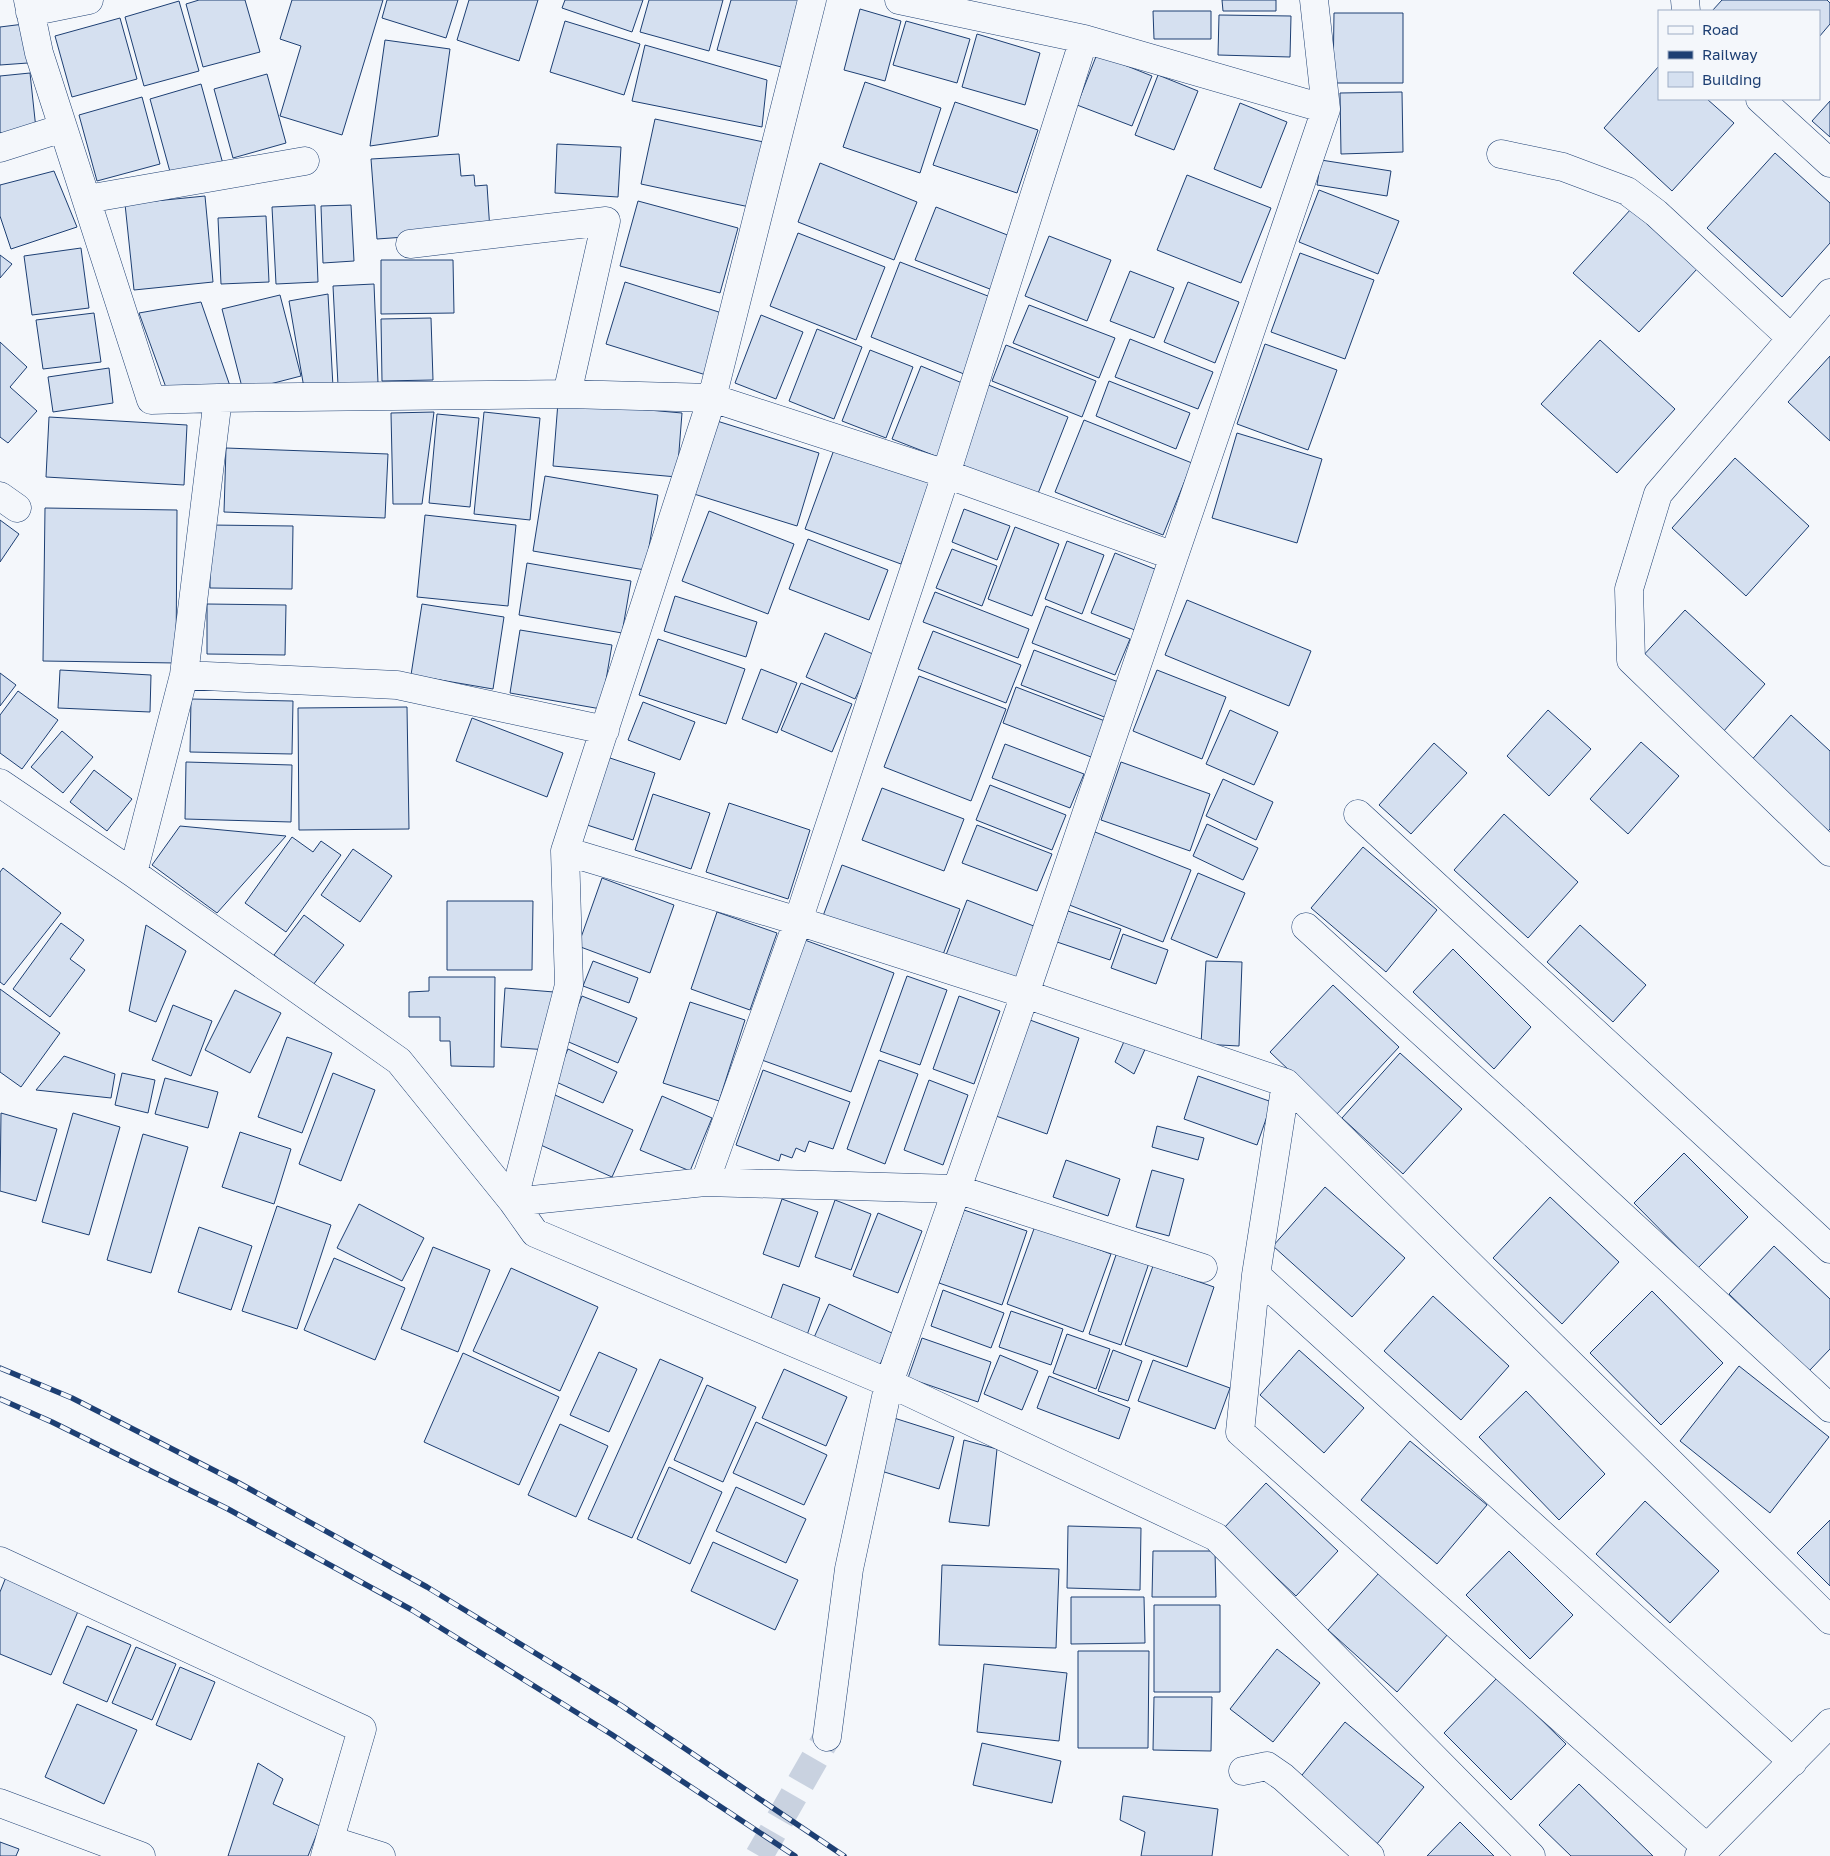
<svg xmlns="http://www.w3.org/2000/svg" width="1830" height="1856" viewBox="0 0 1830 1856" font-family="'Golos Text',sans-serif">
	<rect width="100%" height="100%" fill="#f4f7fb"/>
	<path fill="#d5e0f0" stroke="#1d3f73" d="M 199,0 L 245,0 L 260,52 L 203,67 L 186,4 Z
		M 292,0 L 383,0 L 342,135 L 280,116 L 301,46 L 280,39 Z
		M 387,0 L 458,0 L 446,38 L 382,18 Z
		M 469,0 L 538,0 L 519,61 L 457,40 Z
		M 565,0 L 643,0 L 632,32 L 562,8 Z
		M 649,0 L 723,0 L 709,51 L 640,32 Z
		M 731,0 L 799,0 L 785,68 L 717,50 Z
		M 1222,0 L 1276,0 L 1276,11 L 1223,11 Z
		M 1722,0 L 1827,0 L 1830,3 L 1830,24 L 1819,37 L 1819,11 L 1712,11 Z
		M 179,1 L 199,71 L 144,86 L 125,17 Z
		M 860,9 L 901,21 L 885,81 L 844,70 Z
		M 1153,11 L 1211,11 L 1211,39 L 1154,39 Z
		M 1334,13 L 1403,13 L 1403,83 L 1333,83 Z
		M 1219,15 L 1291,16 L 1290,57 L 1218,55 Z
		M 120,18 L 137,79 L 72,97 L 55,36 Z
		M 565,21 L 640,44 L 624,95 L 550,72 Z
		M 906,21 L 970,39 L 957,83 L 893,65 Z
		M 24,24 L 28,63 L 0,65 L 0,27 Z
		M 977,34 L 1040,53 L 1025,105 L 962,87 Z
		M 385,40 L 450,49 L 438,136 L 370,146 Z
		M 645,45 L 767,80 L 762,127 L 632,101 Z
		M 1097,54 L 1152,76 L 1132,126 L 1077,105 Z
		M 1659,66 L 1659,99 L 1707,99 L 1734,123 L 1672,191 L 1604,128 Z
		M 30,73 L 36,129 L 0,133 L 0,76 Z
		M 267,74 L 286,143 L 233,158 L 214,89 Z
		M 1158,75 L 1198,91 L 1174,150 L 1135,135 Z
		M 865,82 L 941,108 L 920,173 L 843,147 Z
		M 201,84 L 223,164 L 172,179 L 150,99 Z
		M 1402,92 L 1403,152 L 1341,154 L 1340,93 Z
		M 142,97 L 160,164 L 97,181 L 79,115 Z
		M 1830,101 L 1830,137 L 1812,121 Z
		M 955,102 L 1038,130 L 1017,193 L 933,165 Z
		M 1240,103 L 1287,122 L 1261,188 L 1214,169 Z
		M 655,119 L 773,144 L 759,209 L 641,184 Z
		M 557,144 L 621,147 L 618,197 L 555,193 Z
		M 1775,153 L 1830,203 L 1830,243 L 1782,297 L 1707,228 Z
		M 459,154 L 461,176 L 474,175 L 475,186 L 487,185 L 490,231 L 377,239 L 371,159 Z
		M 1321,160 L 1391,171 L 1387,196 L 1317,185 Z
		M 820,163 L 917,202 L 894,260 L 798,222 Z
		M 54,171 L 77,227 L 11,249 L 0,216 L 0,185 Z
		M 1187,175 L 1271,208 L 1241,283 L 1157,250 Z
		M 1319,190 L 1399,221 L 1378,274 L 1299,242 Z
		M 205,196 L 213,282 L 134,290 L 125,204 Z
		M 638,201 L 738,228 L 720,293 L 620,266 Z
		M 315,205 L 318,282 L 276,284 L 272,207 Z
		M 351,205 L 354,261 L 323,263 L 321,206 Z
		M 936,207 L 1015,238 L 995,291 L 915,260 Z
		M 1631,209 L 1697,269 L 1639,332 L 1573,273 Z
		M 266,216 L 269,282 L 221,284 L 218,218 Z
		M 798,233 L 885,267 L 856,340 L 770,306 Z
		M 1049,236 L 1111,260 L 1087,321 L 1025,296 Z
		M 81,248 L 89,308 L 32,315 L 24,256 Z
		M 1300,253 L 1374,280 L 1345,359 L 1271,332 Z
		M 0,255 L 12,264 L 0,278 Z
		M 381,260 L 453,260 L 454,313 L 381,314 Z
		M 900,262 L 993,298 L 964,374 L 871,337 Z
		M 1130,271 L 1174,288 L 1154,338 L 1110,321 Z
		M 625,282 L 725,314 L 706,375 L 606,344 Z
		M 1188,282 L 1239,302 L 1215,363 L 1164,342 Z
		M 374,284 L 378,383 L 338,385 L 333,286 Z
		M 328,294 L 333,387 L 304,388 L 289,301 Z
		M 280,295 L 301,376 L 243,391 L 222,309 Z
		M 201,302 L 230,386 L 168,393 L 139,313 Z
		M 1029,305 L 1115,338 L 1099,378 L 1013,343 Z
		M 94,313 L 101,362 L 43,369 L 36,320 Z
		M 761,315 L 803,332 L 776,399 L 735,383 Z
		M 431,318 L 433,380 L 382,381 L 381,319 Z
		M 817,329 L 862,347 L 834,419 L 789,401 Z
		M 1130,339 L 1213,372 L 1198,409 L 1115,377 Z
		M 1600,340 L 1675,409 L 1617,473 L 1541,404 Z
		M 0,342 L 27,367 L 10,387 L 37,411 L 8,443 L 0,437 Z
		M 1265,344 L 1337,370 L 1308,450 L 1237,424 Z
		M 1006,345 L 1096,381 L 1082,417 L 992,381 Z
		M 870,350 L 913,367 L 886,438 L 842,421 Z
		M 1830,356 L 1830,441 L 1788,402 Z
		M 921,366 L 967,385 L 938,457 L 892,439 Z
		M 109,368 L 113,403 L 53,412 L 48,377 Z
		M 1109,381 L 1190,413 L 1176,449 L 1096,416 Z
		M 986,384 L 1068,417 L 1037,496 L 956,463 Z
		M 558,402 L 682,413 L 677,477 L 553,466 Z
		M 434,412 L 422,504 L 393,504 L 391,413 Z
		M 484,412 L 540,418 L 530,520 L 474,514 Z
		M 437,414 L 479,418 L 470,507 L 429,503 Z
		M 49,417 L 187,425 L 184,485 L 46,477 Z
		M 1084,420 L 1192,463 L 1163,535 L 1055,492 Z
		M 717,421 L 819,453 L 797,526 L 694,494 Z
		M 1237,433 L 1322,459 L 1297,543 L 1212,518 Z
		M 835,447 L 931,482 L 901,564 L 805,529 Z
		M 226,448 L 388,454 L 385,518 L 224,512 Z
		M 1735,458 L 1809,526 L 1746,596 L 1672,528 Z
		M 545,476 L 658,495 L 645,570 L 533,551 Z
		M 45,508 L 177,510 L 176,663 L 43,661 Z
		M 964,509 L 1010,526 L 997,560 L 952,542 Z
		M 709,511 L 794,544 L 768,614 L 682,581 Z
		M 425,515 L 516,525 L 508,606 L 417,597 Z
		M 0,520 L 19,534 L 0,562 Z
		M 210,525 L 293,526 L 292,589 L 210,588 Z
		M 1015,527 L 1059,544 L 1032,616 L 988,599 Z
		M 808,539 L 888,570 L 869,620 L 789,589 Z
		M 1067,541 L 1104,555 L 1082,614 L 1045,599 Z
		M 952,549 L 997,566 L 982,606 L 936,588 Z
		M 1115,553 L 1162,572 L 1140,632 L 1091,613 Z
		M 527,563 L 631,581 L 622,633 L 519,615 Z
		M 935,592 L 1029,629 L 1018,658 L 923,622 Z
		M 675,596 L 757,622 L 746,657 L 664,631 Z
		M 1187,600 L 1311,651 L 1289,706 L 1165,655 Z
		M 207,604 L 286,605 L 285,655 L 207,654 Z
		M 422,604 L 504,617 L 493,689 L 411,675 Z
		M 1046,606 L 1130,639 L 1115,675 L 1032,643 Z
		M 1685,610 L 1765,684 L 1723,732 L 1641,658 Z
		M 520,630 L 612,645 L 601,709 L 510,693 Z
		M 933,631 L 1021,665 L 1006,703 L 918,669 Z
		M 825,633 L 875,655 L 855,699 L 806,677 Z
		M 658,639 L 745,669 L 726,724 L 639,695 Z
		M 1034,650 L 1121,683 L 1107,718 L 1021,685 Z
		M 761,669 L 797,683 L 777,733 L 742,719 Z
		M 60,670 L 151,675 L 150,712 L 58,708 Z
		M 1157,670 L 1226,697 L 1202,759 L 1133,731 Z
		M 0,673 L 16,685 L 0,706 Z
		M 919,676 L 1006,709 L 971,801 L 884,767 Z
		M 801,683 L 852,704 L 832,752 L 781,730 Z
		M 1016,687 L 1105,721 L 1091,757 L 1003,723 Z
		M 18,691 L 58,720 L 22,769 L 0,753 L 0,715 Z
		M 191,699 L 293,701 L 292,754 L 190,752 Z
		M 643,702 L 695,722 L 680,760 L 628,740 Z
		M 407,707 L 409,829 L 299,830 L 298,708 Z
		M 1230,710 L 1278,732 L 1254,785 L 1206,764 Z
		M 1548,710 L 1591,749 L 1549,796 L 1507,756 Z
		M 1791,715 L 1830,751 L 1830,829 L 1826,833 L 1749,763 Z
		M 472,718 L 563,753 L 547,797 L 456,761 Z
		M 62,731 L 93,757 L 63,793 L 31,767 Z
		M 1641,742 L 1679,776 L 1628,834 L 1590,799 Z
		M 1434,743 L 1467,773 L 1411,834 L 1379,805 Z
		M 1005,744 L 1084,774 L 1070,808 L 992,778 Z
		M 604,756 L 655,773 L 633,840 L 581,823 Z
		M 186,762 L 292,765 L 291,822 L 185,819 Z
		M 1121,762 L 1210,794 L 1190,851 L 1101,820 Z
		M 94,770 L 132,799 L 107,831 L 70,802 Z
		M 1223,779 L 1273,802 L 1256,840 L 1206,816 Z
		M 990,785 L 1066,815 L 1052,850 L 976,820 Z
		M 882,788 L 964,819 L 944,871 L 862,840 Z
		M 653,794 L 710,813 L 691,869 L 635,850 Z
		M 729,803 L 810,830 L 788,899 L 706,872 Z
		M 1504,814 L 1578,882 L 1528,938 L 1454,870 Z
		M 1207,824 L 1258,848 L 1243,880 L 1193,856 Z
		M 977,825 L 1052,854 L 1037,891 L 962,863 Z
		M 180,826 L 286,836 L 217,913 L 152,865 Z
		M 1095,832 L 1191,870 L 1163,942 L 1067,904 Z
		M 292,837 L 313,852 L 321,841 L 341,855 L 286,932 L 245,903 Z
		M 1363,847 L 1437,910 L 1386,972 L 1311,908 Z
		M 353,849 L 392,876 L 360,922 L 321,895 Z
		M 842,865 L 960,909 L 941,960 L 823,916 Z
		M 3,868 L 61,913 L 4,985 L 0,982 L 0,872 Z
		M 1198,873 L 1245,893 L 1217,958 L 1171,939 Z
		M 602,878 L 674,905 L 650,973 L 578,946 Z
		M 967,900 L 1044,930 L 1023,985 L 946,955 Z
		M 447,901 L 533,901 L 532,970 L 447,970 Z
		M 1068,911 L 1121,929 L 1110,960 L 1057,942 Z
		M 717,912 L 777,933 L 750,1010 L 691,989 Z
		M 304,915 L 344,945 L 313,985 L 274,955 Z
		M 61,923 L 84,940 L 70,959 L 85,970 L 50,1017 L 13,989 Z
		M 146,925 L 186,951 L 156,1022 L 129,1011 Z
		M 1580,925 L 1646,985 L 1613,1022 L 1547,962 Z
		M 1123,934 L 1168,950 L 1156,984 L 1111,968 Z
		M 802,939 L 894,973 L 851,1092 L 759,1059 Z
		M 1453,949 L 1531,1027 L 1494,1069 L 1413,992 Z
		M 593,961 L 638,978 L 629,1003 L 583,986 Z
		M 1206,961 L 1242,962 L 1239,1046 L 1201,1044 Z
		M 907,976 L 947,990 L 920,1065 L 880,1051 Z
		M 429,977 L 495,977 L 494,1067 L 451,1066 L 450,1041 L 440,1041 L 440,1017 L 409,1017 L 409,992 L 429,991 Z
		M 1333,985 L 1399,1047 L 1336,1115 L 1270,1052 Z
		M 505,988 L 554,992 L 550,1050 L 501,1047 Z
		M 0,989 L 60,1033 L 21,1087 L 0,1072 Z
		M 235,990 L 281,1013 L 250,1073 L 205,1050 Z
		M 582,996 L 637,1018 L 618,1063 L 564,1040 Z
		M 959,996 L 1000,1011 L 974,1084 L 933,1069 Z
		M 690,1002 L 745,1020 L 719,1101 L 663,1083 Z
		M 173,1005 L 212,1021 L 191,1076 L 152,1060 Z
		M 1030,1020 L 1079,1038 L 1047,1134 L 996,1116 Z
		M 287,1037 L 332,1053 L 302,1133 L 258,1117 Z
		M 1126,1037 L 1146,1047 L 1134,1074 L 1115,1062 Z
		M 568,1049 L 617,1072 L 603,1103 L 554,1081 Z
		M 1400,1053 L 1462,1109 L 1403,1174 L 1342,1118 Z
		M 64,1056 L 115,1074 L 111,1098 L 36,1090 Z
		M 879,1060 L 918,1074 L 885,1164 L 847,1149 Z
		M 763,1070 L 850,1102 L 833,1149 L 809,1141 L 805,1152 L 796,1148 L 792,1158 L 781,1154 L 779,1161 L 736,1145 Z
		M 122,1073 L 155,1080 L 148,1113 L 115,1105 Z
		M 333,1073 L 375,1090 L 341,1181 L 299,1164 Z
		M 1198,1076 L 1272,1102 L 1257,1145 L 1184,1119 Z
		M 165,1078 L 218,1092 L 208,1128 L 155,1114 Z
		M 929,1080 L 968,1095 L 943,1165 L 904,1150 Z
		M 555,1095 L 633,1130 L 612,1177 L 534,1142 Z
		M 662,1096 L 712,1118 L 690,1171 L 640,1150 Z
		M 1,1113 L 57,1129 L 36,1201 L 0,1191 Z
		M 73,1113 L 120,1127 L 89,1235 L 42,1222 Z
		M 1157,1126 L 1204,1138 L 1198,1160 L 1152,1147 Z
		M 240,1132 L 291,1149 L 274,1204 L 222,1187 Z
		M 143,1134 L 188,1147 L 151,1273 L 107,1260 Z
		M 1684,1153 L 1748,1217 L 1698,1268 L 1634,1203 Z
		M 1066,1160 L 1120,1179 L 1108,1216 L 1053,1197 Z
		M 1152,1170 L 1184,1179 L 1169,1236 L 1136,1227 Z
		M 1325,1187 L 1405,1258 L 1352,1317 L 1273,1246 Z
		M 1550,1197 L 1619,1262 L 1562,1324 L 1493,1258 Z
		M 782,1199 L 818,1212 L 799,1267 L 763,1254 Z
		M 835,1200 L 871,1214 L 851,1270 L 815,1257 Z
		M 359,1204 L 424,1238 L 402,1281 L 337,1248 Z
		M 277,1206 L 331,1225 L 297,1329 L 242,1311 Z
		M 964,1210 L 1027,1231 L 1002,1305 L 939,1283 Z
		M 878,1213 L 922,1231 L 898,1293 L 853,1276 Z
		M 1035,1226 L 1111,1254 L 1083,1332 L 1007,1304 Z
		M 199,1227 L 252,1246 L 231,1310 L 178,1292 Z
		M 1774,1246 L 1830,1299 L 1830,1349 L 1809,1371 L 1729,1294 Z
		M 433,1247 L 490,1270 L 458,1352 L 401,1329 Z
		M 1117,1252 L 1149,1263 L 1121,1345 L 1089,1334 Z
		M 334,1258 L 405,1288 L 375,1360 L 304,1330 Z
		M 1153,1266 L 1214,1287 L 1187,1367 L 1125,1345 Z
		M 511,1268 L 598,1307 L 560,1391 L 473,1351 Z
		M 783,1284 L 820,1298 L 806,1338 L 769,1324 Z
		M 943,1290 L 1004,1313 L 991,1348 L 931,1326 Z
		M 1652,1291 L 1723,1363 L 1661,1425 L 1590,1353 Z
		M 1433,1296 L 1509,1366 L 1461,1420 L 1384,1351 Z
		M 829,1304 L 894,1334 L 877,1371 L 812,1342 Z
		M 1011,1311 L 1063,1329 L 1051,1365 L 999,1347 Z
		M 1067,1334 L 1110,1349 L 1096,1389 L 1053,1373 Z
		M 922,1338 L 991,1362 L 978,1402 L 908,1378 Z
		M 1113,1350 L 1142,1361 L 1128,1401 L 1098,1391 Z
		M 1299,1350 L 1364,1408 L 1324,1453 L 1260,1395 Z
		M 599,1352 L 637,1369 L 609,1432 L 570,1415 Z
		M 463,1353 L 559,1397 L 519,1485 L 424,1442 Z
		M 1000,1355 L 1038,1371 L 1022,1410 L 984,1394 Z
		M 660,1359 L 703,1378 L 632,1538 L 588,1519 Z
		M 1153,1360 L 1230,1388 L 1215,1429 L 1138,1401 Z
		M 1739,1366 L 1829,1437 L 1770,1513 L 1680,1441 Z
		M 784,1369 L 847,1397 L 826,1446 L 762,1418 Z
		M 1049,1376 L 1130,1408 L 1119,1439 L 1037,1408 Z
		M 707,1385 L 756,1407 L 723,1482 L 674,1460 Z
		M 1526,1391 L 1605,1474 L 1559,1520 L 1479,1437 Z
		M 894,1418 L 954,1437 L 939,1489 L 878,1470 Z
		M 756,1422 L 827,1455 L 804,1505 L 733,1473 Z
		M 560,1424 L 608,1446 L 576,1517 L 528,1495 Z
		M 964,1440 L 997,1449 L 989,1526 L 949,1522 Z
		M 1410,1441 L 1487,1505 L 1437,1564 L 1361,1500 Z
		M 669,1467 L 722,1492 L 690,1564 L 637,1539 Z
		M 1266,1483 L 1338,1551 L 1296,1596 L 1224,1528 Z
		M 736,1487 L 806,1519 L 786,1563 L 716,1531 Z
		M 1645,1501 L 1719,1571 L 1670,1623 L 1596,1554 Z
		M 1830,1520 L 1830,1586 L 1797,1553 Z
		M 1068,1526 L 1141,1528 L 1140,1590 L 1067,1588 Z
		M 713,1542 L 798,1580 L 775,1630 L 691,1591 Z
		M 1153,1551 L 1215,1551 L 1216,1597 L 1152,1597 Z
		M 1509,1551 L 1573,1615 L 1530,1659 L 1466,1595 Z
		M 942,1565 L 1059,1569 L 1056,1648 L 939,1645 Z
		M 1379,1573 L 1448,1634 L 1397,1692 L 1328,1630 Z
		M 6,1577 L 79,1609 L 51,1675 L 0,1654 L 0,1592 Z
		M 1071,1597 L 1144,1597 L 1145,1643 L 1071,1644 Z
		M 1154,1605 L 1220,1605 L 1220,1692 L 1154,1692 Z
		M 87,1626 L 131,1645 L 107,1702 L 63,1683 Z
		M 136,1647 L 176,1664 L 152,1720 L 112,1703 Z
		M 1277,1649 L 1320,1683 L 1273,1742 L 1230,1709 Z
		M 1078,1651 L 1149,1651 L 1148,1748 L 1078,1748 Z
		M 984,1664 L 1067,1673 L 1059,1741 L 977,1732 Z
		M 180,1667 L 215,1682 L 191,1740 L 156,1725 Z
		M 1498,1677 L 1566,1744 L 1511,1800 L 1444,1733 Z
		M 1154,1697 L 1212,1697 L 1211,1751 L 1153,1750 Z
		M 77,1704 L 137,1730 L 104,1804 L 45,1777 Z
		M 1345,1722 L 1424,1787 L 1376,1845 L 1298,1780 Z
		M 982,1743 L 1061,1761 L 1052,1803 L 973,1785 Z
		M 258,1763 L 283,1779 L 273,1804 L 320,1826 L 308,1856 L 228,1856 Z
		M 1579,1784 L 1653,1856 L 1571,1856 L 1539,1825 Z
		M 1123,1796 L 1218,1809 L 1212,1856 L 1141,1856 L 1145,1832 L 1120,1820 Z
		M 1460,1822 L 1494,1856 L 1427,1856 Z
		M 0,1842 L 19,1849 L 16,1856 L 0,1856 Z"/>
	<g fill="none" stroke-linecap="round" stroke-linejoin="round">
		<path stroke="#c9d2e0" stroke-width="28" stroke-dasharray="28 14" stroke-linecap="butt" d="M 759,1856 L 827,1737"/>
		<defs>
			<path id="street" d="M 28,0 L 39,53 L 151,400 L 218,398 L 567,394 L 712,398 L 946,474 L 1174,556
				M 812,0 L 712,398 L 565,851 L 569,985 L 513,1202 L 705,1182 L 956,1189 L 1203,1268
				M 899,0 L 1084,39 L 1326,109
				M 1685,0 L 1686,11
				M 30,12 L 89,0
				M 1760,99 L 1830,163
				M 0,148 L 63,128
				M 1501,154 L 1563,167 L 1627,191 L 1656,213 L 1791,338
				M 87,199 L 305,161
				M 410,244 L 606,221 L 567,394
				M 1830,293 L 1658,494 L 1629,589 L 1631,660 L 1830,852
				M 0,496 L 17,508
				M 184,675 L 397,685 L 605,730
				M 0,783 L 133,873 L 399,1061 L 513,1202 L 535,1233 L 889,1383 L 1216,1537 L 1531,1856
				M 1358,814 L 1830,1249
				M 565,851 L 798,921 L 1025,994 L 1286,1083 L 1830,1620
				M 133,873 L 184,675 L 218,398
				M 1306,927 L 1524,1125 L 1830,1408
				M 1286,1083 L 1256,1275 L 1240,1432 L 1707,1848
				M 705,1182 L 798,921 L 946,474 L 1084,39
				M 1256,1275 L 1793,1762
				M 0,1561 L 362,1729 L 325,1856
				M 827,1737 L 849,1569 L 889,1383 L 1025,994 L 1326,109 L 1314,0
				M 1243,1771 L 1267,1766 L 1283,1777 L 1370,1856
				M 0,1803 L 141,1856
				M 330,1840 L 381,1856
				M 1699,1856 L 1830,1723"/>
		</defs>
		<use href="#street" stroke="#1d3f73" stroke-width="29"/>
		<use href="#street" stroke="#f4f7fb" stroke-width="28"/>
		<defs>
			<path id="rail" d="M 0,1368 L 72,1398 L 237,1482 L 427,1587 L 622,1706 L 844,1856
				M 0,1399 L 52,1422 L 228,1509 L 412,1610 L 611,1734 L 795,1856"/>
		</defs>
		<use href="#rail" stroke="#1d3f73" stroke-width="5.5"/>
		<use href="#rail" stroke="#f4f7fb" stroke-width="4" stroke-dasharray="11" stroke-linecap="butt"/>
	</g>
	<rect x="1658" y="10" width="162" height="90" fill="#f4f7fb" stroke="#9eadc5"/>
	<rect x="1668" y="26" width="25" height="8" fill="#f4f7fb" stroke="#9eadc5"/>
	<text x="1702" y="35" font-size="15" fill="#1d3f73">Road</text>
	<rect x="1668" y="51" width="25" height="8" fill="#1d3f73" stroke="#9eadc5"/>
	<text x="1702" y="60" font-size="15" fill="#1d3f73">Railway</text>
	<rect x="1668" y="72" width="25" height="15" fill="#d5e0f0" stroke="#9eadc5"/>
	<text x="1702" y="85" font-size="15" fill="#1d3f73">Building</text>
</svg>
